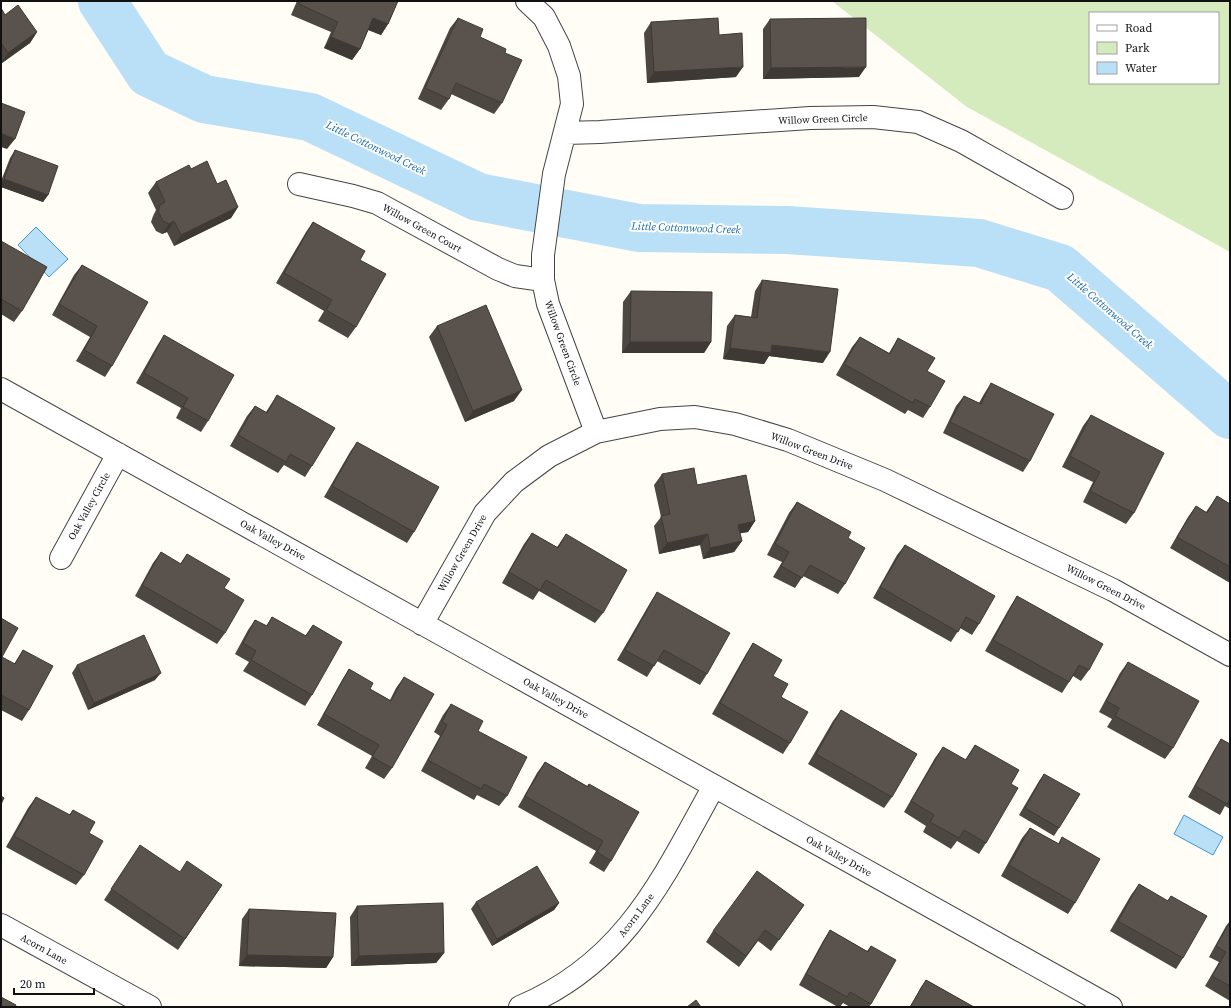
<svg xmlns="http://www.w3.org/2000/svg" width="1231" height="1008" viewBox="0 0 1231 1008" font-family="'Source Serif 4',serif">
	<rect width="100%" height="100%" fill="#fffdf5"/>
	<path fill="#d5ebbd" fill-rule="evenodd" d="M 832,1 L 1230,1 L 1230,252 L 967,107 ZM 1090,13 L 1218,13 L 1218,83 L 1090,83 Z"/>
	<path fill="#b9e0f7" stroke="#3f96cf" d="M 36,227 L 68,259 L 49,277 L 18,245 Z
		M 1184,815 L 1223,837 L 1213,855 L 1174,834 Z"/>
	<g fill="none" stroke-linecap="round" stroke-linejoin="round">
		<path stroke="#b9e0f7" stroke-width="48" d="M 102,1 L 149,73 L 204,99 L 310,117 L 478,197 L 639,228 L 787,230 L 979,243 L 1060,268 L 1230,415"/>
		<defs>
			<path id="street" d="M 527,1 L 544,17 L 559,46 L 569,76 L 572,104 L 554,174 L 543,255 L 543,280 L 548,304 L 596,432
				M 566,133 L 600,132 L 810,118 L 873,117 L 918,122 L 961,141 L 1062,198
				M 299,184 L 353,196 L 377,203 L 498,269 L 515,276 L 543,280
				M 1,389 L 1111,1007
				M 61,558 L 118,454
				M 422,624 L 485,513 L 514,482 L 549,456 L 596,432 L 660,419 L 695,417 L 735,424 L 788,440 L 885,480 L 1113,590 L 1230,655
				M 1,925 L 150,1007
				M 520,1007 C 625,963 662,880 714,786"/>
		</defs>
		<use href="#street" stroke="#444" stroke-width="24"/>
		<use href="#street" stroke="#fff" stroke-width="22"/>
	</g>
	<path fill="#4d4742" d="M 297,1 L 398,1 L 388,24 L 381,35 L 368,30 L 360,49 L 352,60 L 324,48 L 331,32 L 291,15 Z
		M 1,8 L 5,15 L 37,32 L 30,43 L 1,64 Z
		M 458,18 L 480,37 L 505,53 L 502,103 L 494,114 L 451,94 L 449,99 L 441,110 L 418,99 L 450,28 Z
		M 770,19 L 859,77 L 763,79 L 763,29 Z
		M 651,22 L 719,35 L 736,77 L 647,83 L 644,33 Z
		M 15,150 L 48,195 L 43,202 L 1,187 L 1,181 L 10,158 Z
		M 191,169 L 217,184 L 238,207 L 231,218 L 174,246 L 167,232 L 162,234 L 156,231 L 151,222 L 153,216 L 156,210 L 148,193 L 156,182 Z
		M 313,222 L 360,260 L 356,327 L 348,338 L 318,321 L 324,311 L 276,283 L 306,232 Z
		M 1,241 L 22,311 L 14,322 L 1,314 Z
		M 82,265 L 112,366 L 105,377 L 76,361 L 90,337 L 52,315 L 74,275 Z
		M 762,280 L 823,363 L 769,356 L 764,364 L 723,359 L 727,326 L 735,315 L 751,317 L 755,291 Z
		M 631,291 L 711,342 L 704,353 L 622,353 L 623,302 Z
		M 437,326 L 514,401 L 465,422 L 429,337 Z
		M 164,335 L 208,421 L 201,432 L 176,418 L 181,408 L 136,383 L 157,346 Z
		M 860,337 L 889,353 L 898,338 L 927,371 L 930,407 L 923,418 L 908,410 L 905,414 L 836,375 L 852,347 Z
		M 991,383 L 1030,461 L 1023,472 L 943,433 L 956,406 L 964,396 L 979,403 L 984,394 Z
		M 277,395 L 312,466 L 305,477 L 284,465 L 278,473 L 230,446 L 247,416 L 255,406 L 266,412 Z
		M 1091,415 L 1134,513 L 1126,524 L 1083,502 L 1093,482 L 1062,467 L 1083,426 Z
		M 357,442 L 414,532 L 407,543 L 324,497 L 350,452 Z
		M 662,474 L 697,485 L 755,521 L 748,532 L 740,533 L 742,541 L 734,552 L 703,559 L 700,545 L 659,554 L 654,526 L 661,517 L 654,485 Z
		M 1217,496 L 1230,504 L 1230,583 L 1170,548 L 1188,517 L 1196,506 L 1206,512 Z
		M 797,502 L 848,538 L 845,584 L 838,594 L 803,576 L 795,588 L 773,577 L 782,562 L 767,555 L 789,513 Z
		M 532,533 L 557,547 L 566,534 L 603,613 L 595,623 L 539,591 L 533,600 L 502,583 L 524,544 Z
		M 905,545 L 979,624 L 972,635 L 960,628 L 951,642 L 873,598 L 897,555 Z
		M 161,552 L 180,564 L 187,554 L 225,633 L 217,644 L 135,596 L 153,563 Z
		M 657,592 L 707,674 L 700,685 L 657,661 L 647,677 L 617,660 L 650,603 Z
		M 1017,596 L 1089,670 L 1081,681 L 1073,676 L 1062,693 L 985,651 L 1010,607 Z
		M 272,617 L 305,636 L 313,625 L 312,695 L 305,706 L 243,671 L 249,662 L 235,654 L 248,630 L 255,620 L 266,626 Z
		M 1,618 L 2,657 L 14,664 L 23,650 L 29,710 L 22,721 L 1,710 Z
		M 753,643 L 773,676 L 781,697 L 790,743 L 783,754 L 712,714 L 746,654 Z
		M 1128,662 L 1173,748 L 1165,759 L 1107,727 L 1112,719 L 1099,712 L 1120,673 Z
		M 77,665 L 155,680 L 88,710 L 72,673 Z
		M 349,669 L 370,689 L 390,700 L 396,688 L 404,677 L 392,768 L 384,779 L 365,768 L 372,756 L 317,725 L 342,680 Z
		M 451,704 L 478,731 L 507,796 L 499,806 L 477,795 L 474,800 L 421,771 L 440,736 L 434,732 L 443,715 Z
		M 841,710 L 892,797 L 884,808 L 808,764 L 833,721 Z
		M 1221,739 L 1230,744 L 1230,809 L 1225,806 L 1220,815 L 1188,797 L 1214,750 Z
		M 975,745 L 1011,784 L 986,843 L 979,854 L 957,841 L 951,849 L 923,832 L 926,826 L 904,812 L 935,758 L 943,747 L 965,760 Z
		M 545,762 L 587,786 L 589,784 L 611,861 L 604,872 L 589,863 L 596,851 L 518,807 L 537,773 Z
		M 1044,774 L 1059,828 L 1054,836 L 1019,815 L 1039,781 Z
		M 36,797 L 69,815 L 73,810 L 89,833 L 84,875 L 76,885 L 6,847 L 28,808 Z
		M 1030,828 L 1058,844 L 1062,837 L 1075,903 L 1068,914 L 1001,876 L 1022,838 Z
		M 133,856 L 180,872 L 222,885 L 178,950 L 104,900 Z
		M 1139,884 L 1167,901 L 1171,896 L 1183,958 L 1176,969 L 1110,931 L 1131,895 Z
		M 476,902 L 559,903 L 554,910 L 492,946 L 471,909 Z
		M 804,905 L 771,951 L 758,941 L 739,967 L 706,942 L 713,931 Z
		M 357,906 L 444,953 L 436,963 L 351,966 L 350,917 Z
		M 249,909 L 333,957 L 326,968 L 239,966 L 242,919 Z
		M 1230,921 L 1230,1001 L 1205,986 L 1219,962 L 1209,957 L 1226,926 Z
		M 830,930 L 867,951 L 871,946 L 871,1004 L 869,1007 L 850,1007 L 843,1003 L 840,1007 L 838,1007 L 799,985 L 823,941 Z
		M 926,980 L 974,1007 L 910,1007 L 921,987 Z"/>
	<path fill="#3f3936" d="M 373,18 L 388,24 L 381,35 L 366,29 Z
		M 37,32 L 30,43 L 1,63 L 8,53 Z
		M 331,37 L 360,49 L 352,60 L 324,48 Z
		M 743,67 L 736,77 L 647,83 L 654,72 Z
		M 866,67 L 859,77 L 763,79 L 771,68 Z
		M 1,133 L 15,139 L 7,149 L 1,147 Z
		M 4,179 L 48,195 L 43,202 L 1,187 L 1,184 Z
		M 238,207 L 231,218 L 174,246 L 181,235 Z
		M 174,221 L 167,232 L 162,234 L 169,224 Z
		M 630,342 L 711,342 L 704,353 L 622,353 Z
		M 772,345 L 830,352 L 823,363 L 769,356 L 764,364 L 723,359 L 730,348 Z
		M 522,390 L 514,401 L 465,422 L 473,411 Z
		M 755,521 L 748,532 L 731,535 L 738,525 Z
		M 708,534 L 700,545 L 659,554 L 667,543 Z
		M 742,541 L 734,552 L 703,559 L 710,548 Z
		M 161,673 L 155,680 L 88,710 L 94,703 Z
		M 559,903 L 554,910 L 492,946 L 497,939 Z
		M 444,953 L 436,963 L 351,966 L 359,956 Z
		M 247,955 L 333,957 L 326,968 L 239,966 Z"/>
	<path fill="#5a524d" stroke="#3f3936" d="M 300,1 L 398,1 L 388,24 L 373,18 L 360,49 L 331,37 L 338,22 L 299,4 Z
		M 18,5 L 37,32 L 8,53 L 1,43 L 1,8 L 5,15 Z
		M 458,18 L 483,29 L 480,37 L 506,49 L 505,53 L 522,60 L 502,103 L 456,83 L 449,99 L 425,88 Z
		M 718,18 L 719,35 L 742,33 L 743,67 L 654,72 L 651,22 Z
		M 866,18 L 866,67 L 771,68 L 770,19 Z
		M 1,103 L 25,112 L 15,139 L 1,133 Z
		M 15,150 L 58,166 L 48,195 L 4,179 Z
		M 207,161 L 217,184 L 226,180 L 238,207 L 181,235 L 174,221 L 169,224 L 163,221 L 158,211 L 160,205 L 165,202 L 156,182 L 189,165 L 191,169 Z
		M 313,222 L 365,251 L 360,260 L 386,274 L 356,327 L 326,310 L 332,300 L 284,273 Z
		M 1,241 L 47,267 L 22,311 L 1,299 Z
		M 82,265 L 148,302 L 112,366 L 84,350 L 97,326 L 59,304 Z
		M 762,280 L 838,289 L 830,352 L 772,345 L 771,353 L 730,348 L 735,315 L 757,318 Z
		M 631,291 L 712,292 L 711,342 L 630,342 Z
		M 486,305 L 522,390 L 473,411 L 437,326 Z
		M 164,335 L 234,375 L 208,421 L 183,407 L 188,398 L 144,373 Z
		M 860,337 L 890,354 L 898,338 L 935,358 L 927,371 L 945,381 L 930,407 L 915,399 L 913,403 L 844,364 Z
		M 991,383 L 1054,414 L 1030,461 L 950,422 L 964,396 L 981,404 Z
		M 277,395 L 335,428 L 312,466 L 290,454 L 286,462 L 238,435 L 255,406 L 267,413 Z
		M 1091,415 L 1164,453 L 1134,513 L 1090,491 L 1100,472 L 1070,456 Z
		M 357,442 L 439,487 L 414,532 L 332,486 Z
		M 694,468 L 697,485 L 746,475 L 755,521 L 738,525 L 742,541 L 710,548 L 708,534 L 667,543 L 661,516 L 670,514 L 662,474 Z
		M 1217,496 L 1230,504 L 1230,567 L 1177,537 L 1196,506 L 1207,513 Z
		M 797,502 L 851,532 L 848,538 L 865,548 L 845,584 L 810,565 L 802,578 L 781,566 L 789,552 L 775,544 Z
		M 532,533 L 558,548 L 566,534 L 627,570 L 603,613 L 546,580 L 540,590 L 509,572 Z
		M 905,545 L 995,596 L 979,624 L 966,617 L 958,632 L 880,587 Z
		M 161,552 L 181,564 L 187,554 L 230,579 L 224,588 L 244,600 L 225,633 L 142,585 Z
		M 657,592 L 730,633 L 707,674 L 664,650 L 654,666 L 625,650 Z
		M 1017,596 L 1103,644 L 1089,670 L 1079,665 L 1069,682 L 993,640 Z
		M 272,617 L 306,636 L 313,625 L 342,642 L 312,695 L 251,660 L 256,651 L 243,643 L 255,620 L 267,626 Z
		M 1,618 L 18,628 L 2,657 L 15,664 L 23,650 L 53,666 L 29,710 L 1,695 Z
		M 144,635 L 161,673 L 94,703 L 77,665 Z
		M 753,643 L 782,660 L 773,676 L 788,684 L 781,697 L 808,712 L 790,743 L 720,703 Z
		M 1128,662 L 1199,701 L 1173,748 L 1115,716 L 1119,708 L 1106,701 Z
		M 349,669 L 373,683 L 370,689 L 391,701 L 404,677 L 434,694 L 392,768 L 372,757 L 379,745 L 324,714 Z
		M 451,704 L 483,721 L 478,731 L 527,757 L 507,796 L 484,784 L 481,789 L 428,760 L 447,725 L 442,722 Z
		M 841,710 L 917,754 L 892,797 L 816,754 Z
		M 1221,739 L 1230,744 L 1230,799 L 1227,804 L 1195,786 Z
		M 975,745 L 1019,770 L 1011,784 L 1018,788 L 986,843 L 964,830 L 959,838 L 930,822 L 934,815 L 911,801 L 943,747 L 966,760 Z
		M 545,762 L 588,787 L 589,784 L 639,812 L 611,861 L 597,852 L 603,841 L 525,796 Z
		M 1044,774 L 1080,794 L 1059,828 L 1025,808 Z
		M 1,796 L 4,798 L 1,804 Z
		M 36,797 L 70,815 L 73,810 L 95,822 L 89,833 L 103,841 L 84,875 L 14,836 Z
		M 1030,828 L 1059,844 L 1062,837 L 1100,859 L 1075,903 L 1009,865 Z
		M 140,845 L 180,872 L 187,861 L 222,885 L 185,939 L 111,889 Z
		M 537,866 L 559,903 L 497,939 L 476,902 Z
		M 757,871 L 804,905 L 779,940 L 765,930 L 746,956 L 713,931 Z
		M 1139,884 L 1168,901 L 1171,896 L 1207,916 L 1183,958 L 1118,921 Z
		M 443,903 L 444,953 L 359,956 L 357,906 Z
		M 249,909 L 336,913 L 333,957 L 247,955 Z
		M 1230,922 L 1230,986 L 1212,976 L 1226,952 L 1216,946 Z
		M 830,930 L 868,952 L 871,946 L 896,960 L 871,1004 L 850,992 L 847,997 L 806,974 Z
		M 926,980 L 974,1007 L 910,1007 Z
		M 1,997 L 16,1005 L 15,1007 L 1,1007 Z
		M 696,1000 L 701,1007 L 687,1007 Z"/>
	<g text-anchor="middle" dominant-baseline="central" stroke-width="4" stroke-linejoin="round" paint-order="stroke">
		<g font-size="10" fill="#111" stroke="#fff">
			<text transform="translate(823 119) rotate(-2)">Willow Green Circle</text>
			<text transform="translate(422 228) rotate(29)">Willow Green Court</text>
			<text transform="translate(563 343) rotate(70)">Willow Green Circle</text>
			<text transform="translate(812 451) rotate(21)">Willow Green Drive</text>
			<text transform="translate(89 506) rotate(-61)">Oak Valley Circle</text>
			<text transform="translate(273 540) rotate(29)">Oak Valley Drive</text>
			<text transform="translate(462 553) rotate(-60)">Willow Green Drive</text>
			<text transform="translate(1106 587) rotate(27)">Willow Green Drive</text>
			<text transform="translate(556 698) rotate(29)">Oak Valley Drive</text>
			<text transform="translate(839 856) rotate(29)">Oak Valley Drive</text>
			<text transform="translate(636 915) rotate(-53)">Acorn Lane</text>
			<text transform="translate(44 949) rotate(29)">Acorn Lane</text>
		</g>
		<g font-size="11" font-style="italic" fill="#1768a6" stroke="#fff">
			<text transform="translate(376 148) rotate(26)">Little Cottonwood Creek</text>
			<text transform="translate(686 228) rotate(2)">Little Cottonwood Creek</text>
			<text transform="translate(1110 311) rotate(41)">Little Cottonwood Creek</text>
		</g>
	</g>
	<rect width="1231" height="1008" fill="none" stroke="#111111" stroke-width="4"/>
	<rect x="1089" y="12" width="130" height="72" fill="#ffffff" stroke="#a0a0a0"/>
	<rect x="1097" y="25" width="20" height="6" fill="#ffffff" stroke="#a0a0a0"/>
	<text x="1125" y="32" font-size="12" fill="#111111">Road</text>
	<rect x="1097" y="42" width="20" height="12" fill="#d5ebbd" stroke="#a0a0a0"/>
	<text x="1125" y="52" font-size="12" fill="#111111">Park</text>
	<rect x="1097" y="62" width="20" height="12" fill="#b9e0f7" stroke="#a0a0a0"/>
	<text x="1125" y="72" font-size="12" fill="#111111">Water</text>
	<path d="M14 988v6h80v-6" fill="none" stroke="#111111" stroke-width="2"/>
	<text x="20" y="988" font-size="12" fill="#111111" stroke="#ffffff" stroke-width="3" paint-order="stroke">20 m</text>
</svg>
